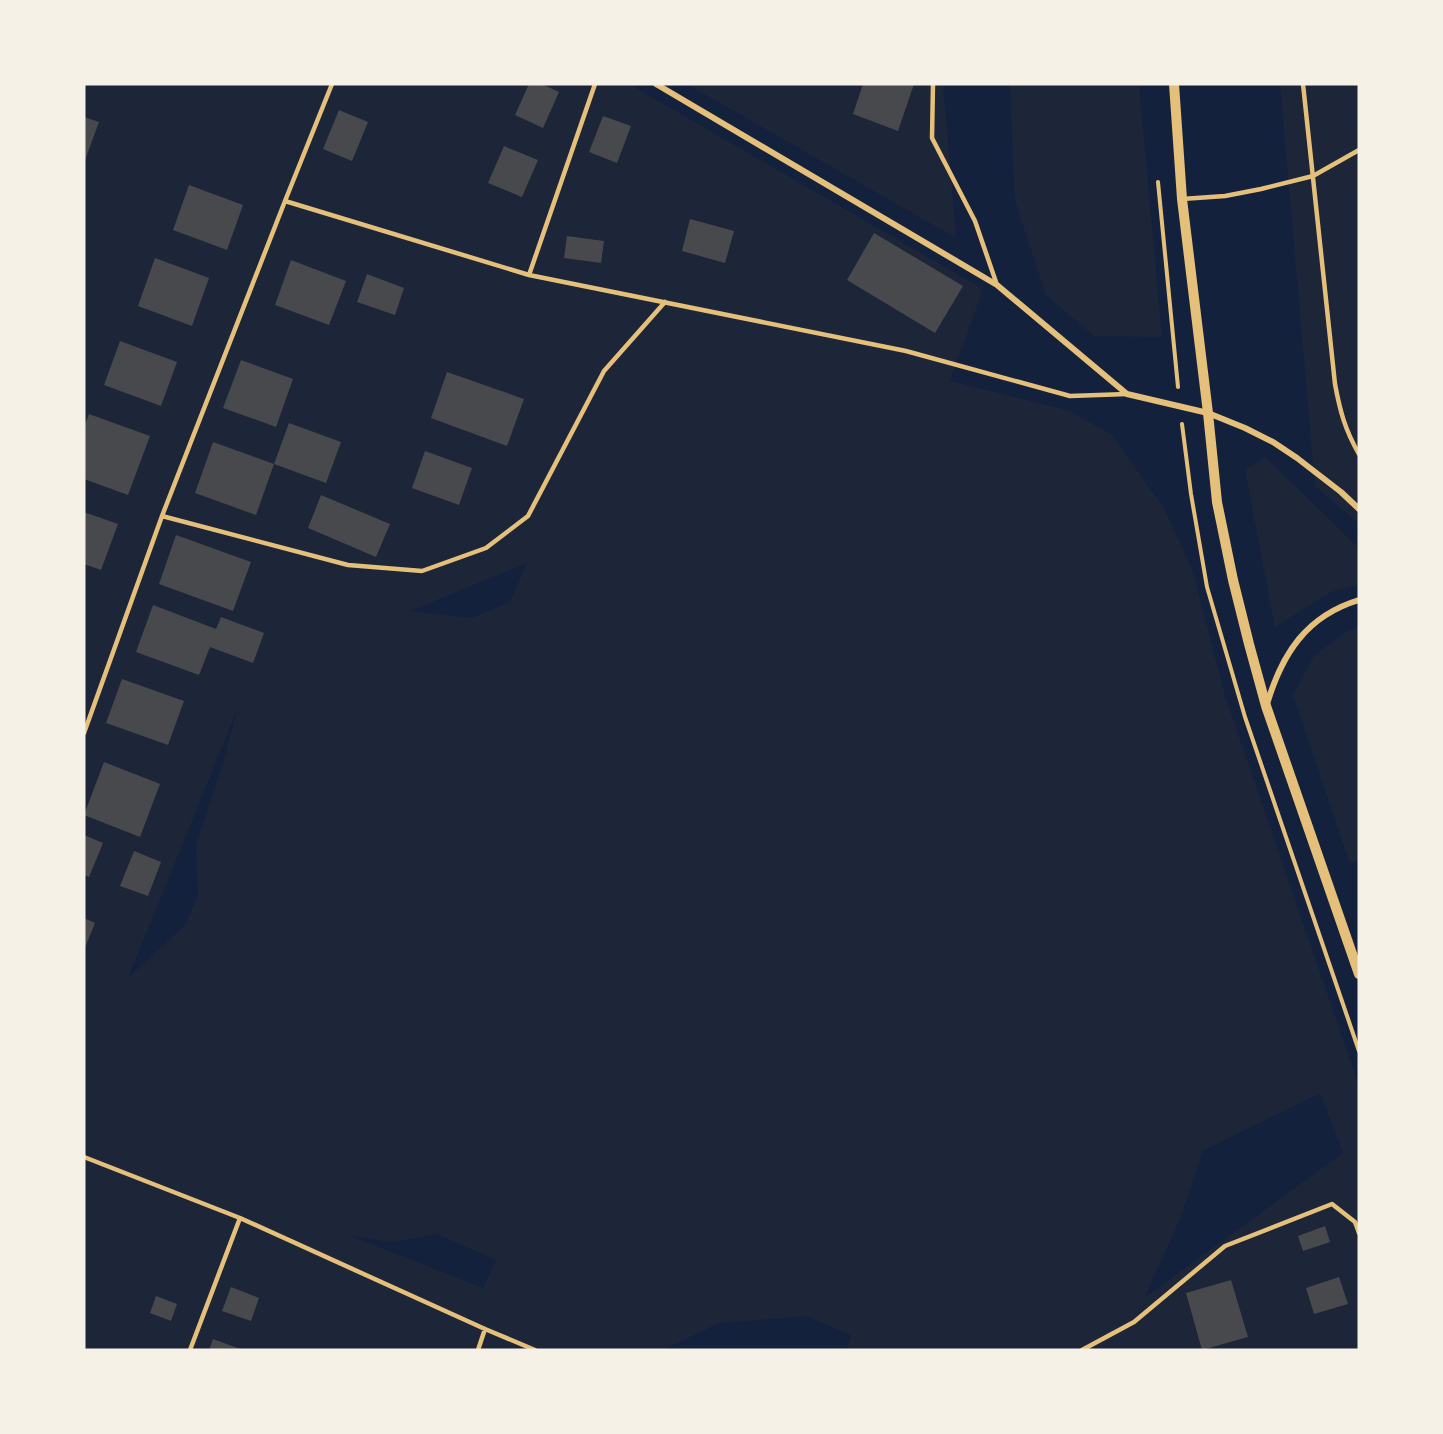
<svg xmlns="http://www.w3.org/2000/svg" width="1443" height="1434" viewBox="0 0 1443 1434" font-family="'DM Sans',sans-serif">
	<rect width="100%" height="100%" fill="#14213d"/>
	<path fill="#1d2539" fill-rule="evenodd" d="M 84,84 L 629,84 L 983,289 L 950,381 L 1070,411 L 1112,435 L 1165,510 L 1192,569 L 1226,699 L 1359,1086 L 1359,1350 L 847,1350 L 851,1335 L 806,1316 L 719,1323 L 663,1350 L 84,1350 ZM 527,563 L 510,602 L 472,618 L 410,611 ZM 237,710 L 226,754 L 196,845 L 198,894 L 186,924 L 128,978 ZM 1320,1093 L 1343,1153 L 1144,1298 L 1180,1219 L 1203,1151 ZM 437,1234 L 496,1260 L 483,1288 L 348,1235 L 392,1242 Z
		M 687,84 L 943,84 L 956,238 Z
		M 1010,84 L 1139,84 L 1162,337 L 1094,336 L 1046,295 L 1015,201 Z
		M 1280,84 L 1359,84 L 1359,524 L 1315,486 Z
		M 1265,457 L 1359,548 L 1359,584 L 1331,592 L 1275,627 L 1245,470 Z
		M 1359,627 L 1359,860 L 1350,864 L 1293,695 L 1314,656 L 1346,632 Z"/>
	<path fill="#48494c" d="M 529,84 L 542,84 L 559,92 L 543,128 L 515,115 Z
		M 863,84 L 914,84 L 898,131 L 853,114 Z
		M 339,110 L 368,122 L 352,161 L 323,149 Z
		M 603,116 L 631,126 L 617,163 L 589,152 Z
		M 84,117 L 99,122 L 84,163 Z
		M 504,146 L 538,160 L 522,197 L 488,183 Z
		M 189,185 L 243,205 L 227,250 L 173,230 Z
		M 690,219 L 734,231 L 725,263 L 682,251 Z
		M 874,233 L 963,286 L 935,333 L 847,280 Z
		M 567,236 L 604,241 L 601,263 L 564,258 Z
		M 155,258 L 209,278 L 192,326 L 138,306 Z
		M 291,260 L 346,281 L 329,325 L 275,305 Z
		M 367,274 L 404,288 L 395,315 L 357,302 Z
		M 120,341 L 177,362 L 161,406 L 104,385 Z
		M 241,360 L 293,379 L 276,427 L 223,408 Z
		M 447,372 L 524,399 L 507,446 L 431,418 Z
		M 89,414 L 150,436 L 128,495 L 84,479 L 84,427 Z
		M 289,423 L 341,442 L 326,483 L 274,464 L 256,515 L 195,493 L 213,442 L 274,464 Z
		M 425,451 L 472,468 L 459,505 L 412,488 Z
		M 321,495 L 390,524 L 376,557 L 308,528 Z
		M 84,512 L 118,524 L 101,570 L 84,564 Z
		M 176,535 L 251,562 L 233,611 L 159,584 Z
		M 153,605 L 216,629 L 221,617 L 264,633 L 253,663 L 210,647 L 199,675 L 136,652 Z
		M 122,679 L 184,701 L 168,745 L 106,723 Z
		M 104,762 L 160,784 L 140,837 L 84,815 Z
		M 84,835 L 103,843 L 89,877 L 84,875 Z
		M 134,851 L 161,862 L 148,896 L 120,886 Z
		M 84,918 L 95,923 L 84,950 Z
		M 1325,1226 L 1330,1242 L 1303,1251 L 1298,1236 Z
		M 1339,1277 L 1348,1304 L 1314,1314 L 1306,1288 Z
		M 1231,1280 L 1248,1337 L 1202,1350 L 1186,1293 Z
		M 231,1287 L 259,1298 L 251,1321 L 222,1311 Z
		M 156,1296 L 177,1304 L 171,1321 L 150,1313 Z
		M 213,1339 L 243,1350 L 209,1350 Z"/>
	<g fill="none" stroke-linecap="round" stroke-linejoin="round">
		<path stroke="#e5c07b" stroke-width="4" d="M 1158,182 L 1178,387
			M 1182,424 L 1191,494 L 1207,587 L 1245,717 L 1359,1051"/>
		<path stroke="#e5c07b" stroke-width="4.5" d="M 933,84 L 932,138 L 975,221 L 997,285
			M 1303,84 L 1335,384 C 1340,411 1345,430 1359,454
			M 1182,199 L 1225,196 L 1261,189 L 1313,176 L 1359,150
			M 285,201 L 529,275 L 906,351 L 1070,396 L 1127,394
			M 529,275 L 595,84
			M 162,516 L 348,565 L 422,571 L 486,548 L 528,516 L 604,371 L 665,302
			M 84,733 L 162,516 L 285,201 L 332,84
			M 84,1157 L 240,1218 L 485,1329 L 535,1350
			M 190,1350 L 240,1218
			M 478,1350 L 485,1329
			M 1082,1350 L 1134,1322 L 1225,1246 L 1332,1204 L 1355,1222 L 1359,1233"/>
		<path stroke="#e5c07b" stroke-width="6" d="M 656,84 L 997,285 L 1127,394 L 1208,413 L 1245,428 L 1273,442 L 1297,458 L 1341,492 L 1359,509
			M 1267,704 C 1282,654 1306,616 1359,600"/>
		<path stroke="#e5c07b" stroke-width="10" d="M 1174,84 L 1182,199 L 1208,413 L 1217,502 L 1233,580 L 1249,644 L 1266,706 L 1359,974"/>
	</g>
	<rect width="1443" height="1434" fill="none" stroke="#f6f1e7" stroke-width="171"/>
</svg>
